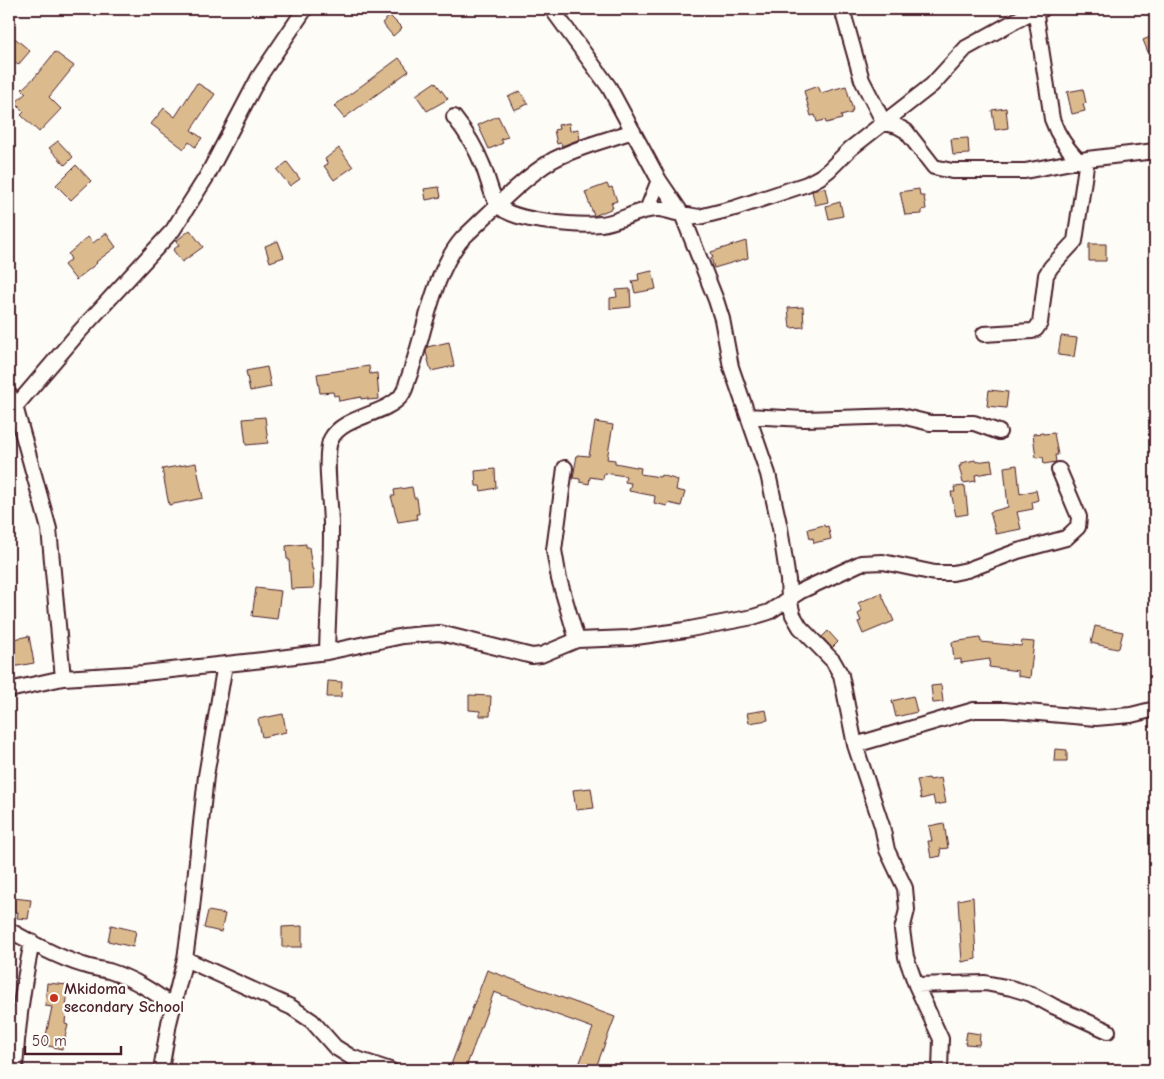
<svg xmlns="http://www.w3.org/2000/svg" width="1164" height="1079" viewBox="0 0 1164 1079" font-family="'Comic Neue',sans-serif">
	<rect width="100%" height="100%" fill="#fdfcf7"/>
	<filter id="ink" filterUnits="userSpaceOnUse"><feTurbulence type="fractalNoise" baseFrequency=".02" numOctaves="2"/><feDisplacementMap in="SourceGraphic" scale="10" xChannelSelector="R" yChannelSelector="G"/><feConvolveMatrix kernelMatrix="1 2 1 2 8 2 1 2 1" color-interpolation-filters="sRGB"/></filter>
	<g filter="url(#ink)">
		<path fill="#dbbb8e" stroke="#4a1f2b" d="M 390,16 L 402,28 L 393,36 L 382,23 Z
			M 9,33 L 30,51 L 18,65 L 9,58 Z
			M 1155,35 L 1155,49 L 1148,52 L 1143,40 Z
			M 55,52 L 74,66 L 49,97 L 61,109 L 39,132 L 21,115 L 24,112 L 15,103 L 26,93 L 22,89 L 35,77 Z
			M 399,58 L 409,71 L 344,118 L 334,106 Z
			M 435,82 L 448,99 L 427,111 L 416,95 Z
			M 197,83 L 215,94 L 191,130 L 202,138 L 195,147 L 189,142 L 184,149 L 151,124 L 164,108 L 175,117 Z
			M 818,86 L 821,93 L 846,86 L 853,110 L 851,111 L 852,113 L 841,116 L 842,119 L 826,123 L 825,120 L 817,122 L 815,115 L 811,116 L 804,91 Z
			M 1083,89 L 1086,103 L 1083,104 L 1085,111 L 1072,114 L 1067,92 Z
			M 520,91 L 528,104 L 514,110 L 508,97 Z
			M 1006,108 L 1008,128 L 995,130 L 992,110 Z
			M 498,116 L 508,137 L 501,139 L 503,143 L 489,149 L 478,125 Z
			M 569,123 L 570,131 L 578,129 L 580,139 L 562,146 L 561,143 L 557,144 L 554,130 L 559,129 L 558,125 Z
			M 968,138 L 969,154 L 953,155 L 951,139 Z
			M 58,141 L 73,157 L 65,165 L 49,148 Z
			M 339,148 L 353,167 L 334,180 L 324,166 L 328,164 L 325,159 Z
			M 287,162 L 300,179 L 290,186 L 277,170 Z
			M 76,165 L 91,181 L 71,200 L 56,185 Z
			M 607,184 L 609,188 L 612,187 L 617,201 L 611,203 L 613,208 L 594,216 L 585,192 Z
			M 439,187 L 441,197 L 426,200 L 424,189 Z
			M 825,188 L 828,202 L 815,205 L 812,191 Z
			M 919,189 L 920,196 L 924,196 L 926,209 L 922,210 L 922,214 L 905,215 L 900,192 Z
			M 840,202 L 843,216 L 829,219 L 826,206 Z
			M 190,230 L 203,247 L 182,262 L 173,250 L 179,245 L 176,241 Z
			M 106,233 L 116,247 L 96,262 L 97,263 L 76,280 L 64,265 L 71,259 L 68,254 L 88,237 L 93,243 Z
			M 278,241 L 284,257 L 270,262 L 265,246 Z
			M 746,241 L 748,258 L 714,268 L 711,258 L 713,258 L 711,252 Z
			M 1089,244 L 1106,244 L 1106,261 L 1089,261 Z
			M 652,271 L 656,289 L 635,293 L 632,281 L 639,280 L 638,274 Z
			M 630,289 L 631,307 L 610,309 L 610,298 L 617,297 L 616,290 Z
			M 803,307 L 804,327 L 790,328 L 788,308 Z
			M 1061,336 L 1077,338 L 1074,357 L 1058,355 Z
			M 449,342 L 454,366 L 431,371 L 426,352 L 427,347 Z
			M 369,366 L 370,374 L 377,373 L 379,399 L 368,400 L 368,398 L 361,399 L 361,397 L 339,401 L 338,395 L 334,396 L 333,392 L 320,393 L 317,374 Z
			M 267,367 L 271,387 L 250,391 L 246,371 Z
			M 989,390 L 1008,392 L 1006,408 L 987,406 Z
			M 265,417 L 268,443 L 246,445 L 243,419 Z
			M 595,422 L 613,425 L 607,459 L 615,460 L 615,463 L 641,468 L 640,474 L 660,477 L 661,475 L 678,480 L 676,490 L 685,492 L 681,506 L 668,503 L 667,506 L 654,503 L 655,496 L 629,491 L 631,483 L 625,482 L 626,476 L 604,473 L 603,479 L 590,477 L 589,484 L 580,482 L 580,479 L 573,478 L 577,455 L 589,456 Z
			M 1043,433 L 1043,434 L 1054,433 L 1058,455 L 1055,455 L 1056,462 L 1044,464 L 1043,457 L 1036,458 L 1033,434 Z
			M 975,460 L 976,462 L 991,460 L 993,472 L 975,475 L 976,481 L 963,483 L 959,466 L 961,466 L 961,463 Z
			M 196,463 L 203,498 L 169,505 L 162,469 Z
			M 1017,465 L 1020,494 L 1036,490 L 1038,500 L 1032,502 L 1033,509 L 1017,512 L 1021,529 L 996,534 L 990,512 L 1008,507 L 1004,467 Z
			M 495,469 L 496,488 L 481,491 L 480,486 L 476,486 L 475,471 Z
			M 965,486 L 968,514 L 956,516 L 951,492 L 955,492 L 954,487 Z
			M 412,487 L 414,498 L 417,498 L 419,514 L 416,514 L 417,519 L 398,522 L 391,496 L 395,496 L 394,490 Z
			M 824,525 L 825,527 L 828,526 L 831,539 L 814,543 L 813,538 L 810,539 L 808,529 Z
			M 306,544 L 306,547 L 309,547 L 312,569 L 313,569 L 314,588 L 291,589 L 289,559 L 287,559 L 286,546 Z
			M 256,588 L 281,591 L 277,619 L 252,616 Z
			M 881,593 L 894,621 L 863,634 L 858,622 L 861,621 L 858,614 L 862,611 L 858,603 Z
			M 1095,626 L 1123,632 L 1119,648 L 1117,649 L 1091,643 Z
			M 828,631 L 838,642 L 832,648 L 822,637 Z
			M 29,636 L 34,663 L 12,667 L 9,640 Z
			M 980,638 L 981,642 L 1010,645 L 1021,646 L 1022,641 L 1034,642 L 1030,678 L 1018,676 L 1018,671 L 989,667 L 990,659 L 961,663 L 961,659 L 954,660 L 952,642 Z
			M 328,681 L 342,682 L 341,697 L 327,697 Z
			M 941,685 L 943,702 L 933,703 L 931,686 Z
			M 469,695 L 491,696 L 490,716 L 480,716 L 480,711 L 469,710 Z
			M 913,696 L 917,712 L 896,717 L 892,701 Z
			M 766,710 L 768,720 L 749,723 L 747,713 Z
			M 283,714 L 286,732 L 262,737 L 258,719 Z
			M 1055,749 L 1067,750 L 1067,761 L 1054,761 Z
			M 929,778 L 930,780 L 941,778 L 946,803 L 935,805 L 933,796 L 921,799 L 917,780 Z
			M 591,788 L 594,808 L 576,810 L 573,790 Z
			M 944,823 L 948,848 L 940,849 L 941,856 L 931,858 L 928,841 L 932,841 L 929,826 Z
			M 973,897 L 976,959 L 962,962 L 958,900 Z
			M 13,898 L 31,900 L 28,919 L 17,918 L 18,912 L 11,911 Z
			M 208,911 L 225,914 L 221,932 L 204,928 Z
			M 111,925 L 136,931 L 133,947 L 108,941 Z
			M 302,926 L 302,947 L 282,947 L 282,927 Z
			M 487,970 L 615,1017 L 595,1070 L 577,1070 L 593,1028 L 494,992 L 465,1070 L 449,1070 Z
			M 47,983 L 68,985 L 65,1024 L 68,1025 L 62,1049 L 44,1045 L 52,1007 L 45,1006 Z
			M 967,1032 L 980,1034 L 979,1045 L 965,1044 Z"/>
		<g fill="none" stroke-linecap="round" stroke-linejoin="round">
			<defs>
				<path id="minor" d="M 552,9 L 609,87 L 659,180 L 682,214 L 699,217 L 735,208 L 807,184 L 820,177 L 829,170 L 850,149 L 932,85 L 966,48 L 1035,10 L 1043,9
					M 842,9 L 862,80 L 884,123 L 897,126 L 906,131 L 934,167 L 952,171 L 1025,171 L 1087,159 L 1155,151
					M 1035,9 L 1052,119 C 1058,136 1066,147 1078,160
					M 454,117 C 466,132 476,148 483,166 C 487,175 492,198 498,205 C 511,222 580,226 601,224 C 621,222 639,208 659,209 C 667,210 675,213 682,214 L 716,300 L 722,319 L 731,367 L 768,474 L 780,528 L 788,580 L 789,599 L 793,615 L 800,627 L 833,661 L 841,675 L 855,745 L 882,826 L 887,850 L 905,888 L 907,910 L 902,930 L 906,957 L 916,985 L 941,1039 L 940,1070
					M 647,210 L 659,180
					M 984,334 L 1032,331 L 1036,329 L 1040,323 L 1046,275 L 1051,267 L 1075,241 L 1087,159
					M 9,394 L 15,406 L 49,529 L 63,678
					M 9,414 L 80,331 L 173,230 L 207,176 L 259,77 L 305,9
					M 748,416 L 805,419 L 901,416 L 930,423 L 974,423 L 999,432
					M 565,468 L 554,550 L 559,579 L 577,640
					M 327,652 C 328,611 331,571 331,530 C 332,510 323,455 331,439 C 343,416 385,415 401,396 C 404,392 406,387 407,382 C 424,339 432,272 463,238 C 490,213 521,179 553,160 C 577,147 607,140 633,131
					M 9,690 L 63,678 L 144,673 L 263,660 L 327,652 L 403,636 L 424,634 L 440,633 L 532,656 L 541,655 L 577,640 L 629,638 L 685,630 L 753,617 L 769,612 L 801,591 L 861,563 L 883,562 L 935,573 L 953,573 L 967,570 L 1018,551 L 1066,538 L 1078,527 L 1079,517 L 1059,470
					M 855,745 L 974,710 L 1005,710 L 1096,718 L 1131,715 L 1155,709
					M 9,930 C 32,943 57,957 83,965 C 91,968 101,969 109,971 C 134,979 153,991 174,1007
					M 185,959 L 291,1007 L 312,1021 L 335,1047 L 351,1057 L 390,1070
					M 916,985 L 985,983 L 1011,988 L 1031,994 L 1053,1006 L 1108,1031
					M 15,1070 C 17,1027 23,985 32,942
					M 161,1070 L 169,1023 L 185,959 L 192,908 L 206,776 L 225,664"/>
			</defs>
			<use href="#minor" stroke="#4a1f2b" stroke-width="18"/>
			<use href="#minor" stroke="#fdfcf7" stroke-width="14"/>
		</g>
	</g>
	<circle fill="#c8321e" stroke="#fdfcf7" stroke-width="2" cx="54" cy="998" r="5"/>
	<g text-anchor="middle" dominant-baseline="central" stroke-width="5" stroke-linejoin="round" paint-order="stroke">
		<g font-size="16" font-weight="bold" fill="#4a1f2b" stroke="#fdfcf7" text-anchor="start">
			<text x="64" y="989">Mkidoma<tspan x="64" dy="18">secondary School</tspan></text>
		</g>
	</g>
	<rect width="1164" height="1079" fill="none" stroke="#fdfcf7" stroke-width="30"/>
	<rect x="15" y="15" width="1134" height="1049" fill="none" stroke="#4a1f2b" stroke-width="2" filter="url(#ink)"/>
	<path d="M25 1046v8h96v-8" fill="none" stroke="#4a1f2b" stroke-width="2.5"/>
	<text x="32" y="1046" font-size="15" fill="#4a1f2b" stroke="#fdfcf7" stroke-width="4" paint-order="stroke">50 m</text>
</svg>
